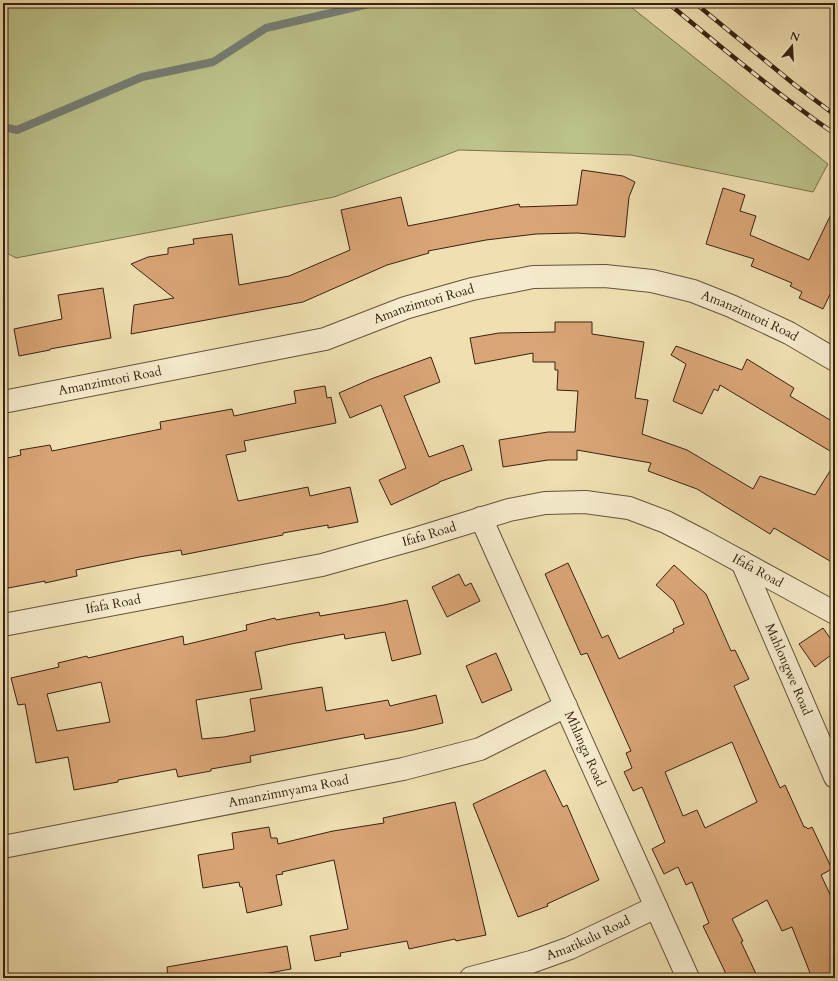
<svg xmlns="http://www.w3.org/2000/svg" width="838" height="981" viewBox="0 0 838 981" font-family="Cardo,serif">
	<rect width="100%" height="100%" fill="#f0e0b1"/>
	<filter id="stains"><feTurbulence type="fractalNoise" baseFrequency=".005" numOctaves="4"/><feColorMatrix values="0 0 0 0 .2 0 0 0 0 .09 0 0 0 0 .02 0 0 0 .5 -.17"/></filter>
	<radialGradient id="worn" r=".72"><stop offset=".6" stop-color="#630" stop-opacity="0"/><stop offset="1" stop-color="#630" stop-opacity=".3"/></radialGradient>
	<path fill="#bcc28a" stroke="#7a724f" d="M 3,3 L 626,3 L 828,164 L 813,192 L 631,155 L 459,150 L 334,197 L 16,258 L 3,251 Z"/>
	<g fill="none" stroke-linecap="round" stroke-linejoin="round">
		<path stroke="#757e75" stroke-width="8" d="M 3,127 L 17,130 L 142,77 L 213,62 L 266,28 L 373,3"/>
	</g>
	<path fill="#daa576" stroke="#382214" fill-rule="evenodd" d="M 582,170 L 623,176 L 635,182 L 629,197 L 625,237 L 577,233 L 536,234 L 486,240 L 428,251 L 429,253 L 387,265 L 303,302 L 131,334 L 134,305 L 174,298 L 131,264 L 148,257 L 168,254 L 168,248 L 194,244 L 193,239 L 232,234 L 239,285 L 289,276 L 350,250 L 341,210 L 401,197 L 408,226 L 519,204 L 520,207 L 577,205 Z
		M 723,188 L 745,195 L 740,211 L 756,216 L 750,235 L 809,260 L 835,206 L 835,284 L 823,309 L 799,298 L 802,292 L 790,286 L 792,283 L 751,266 L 754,259 L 706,244 Z
		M 103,288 L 111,338 L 50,349 L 50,350 L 19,356 L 14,329 L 62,319 L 58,295 Z
		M 555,322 L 592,322 L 592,334 L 644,342 L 635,398 L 648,400 L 642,434 L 687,450 L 753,489 L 760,476 L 815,495 L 835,463 L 835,564 L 774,528 L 770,534 L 697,489 L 648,471 L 651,463 L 577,450 L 577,460 L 548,460 L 503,467 L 499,440 L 548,432 L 575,432 L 578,391 L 557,390 L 558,370 L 555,370 L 555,362 L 533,362 L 533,353 L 475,364 L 470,338 L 499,333 L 555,332 Z
		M 676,346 L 742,370 L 747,359 L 794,388 L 790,396 L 835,423 L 835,454 L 720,385 L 718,391 L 714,389 L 702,414 L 673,401 L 686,364 L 671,355 Z
		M 431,357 L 440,382 L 404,396 L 429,457 L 463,445 L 472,470 L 439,482 L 439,483 L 391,505 L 379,480 L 406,468 L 381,405 L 350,418 L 339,393 L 371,379 Z
		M 325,386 L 327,398 L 331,397 L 336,423 L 244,441 L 246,451 L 226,455 L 238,501 L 308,487 L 310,496 L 350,487 L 358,522 L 328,528 L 328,525 L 283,533 L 283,535 L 182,555 L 181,550 L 139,557 L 76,570 L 77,576 L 45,583 L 45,581 L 3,589 L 3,459 L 21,455 L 20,450 L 50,445 L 52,451 L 161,429 L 160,422 L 232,409 L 234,416 L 296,403 L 294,391 Z
		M 568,563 L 602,638 L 608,635 L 619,659 L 674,632 L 673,629 L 684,624 L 674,601 L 656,585 L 674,565 L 706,594 L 731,651 L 735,650 L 749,679 L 734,686 L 780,788 L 785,785 L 804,827 L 806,827 L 808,829 L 812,827 L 832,869 L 821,875 L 835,905 L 835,978 L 812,978 L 792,927 L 782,931 L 767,900 L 732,919 L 743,941 L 741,942 L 758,978 L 728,978 L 703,926 L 709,923 L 692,882 L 686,885 L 678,867 L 664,874 L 652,849 L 665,842 L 642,787 L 633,791 L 624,772 L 632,768 L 626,753 L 631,751 L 587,653 L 581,655 L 545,574 ZM 732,742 L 757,802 L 705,828 L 697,810 L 683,816 L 665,772 Z
		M 459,574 L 465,586 L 471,583 L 480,601 L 447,617 L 432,587 Z
		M 407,600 L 421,654 L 392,661 L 385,632 L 345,639 L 344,634 L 291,644 L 255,652 L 262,689 L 196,700 L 202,739 L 224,737 L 255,731 L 250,699 L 322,687 L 326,711 L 388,700 L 390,706 L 436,695 L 443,723 L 413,730 L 365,739 L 364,734 L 250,756 L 251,762 L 211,769 L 211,771 L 178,777 L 176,769 L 118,780 L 118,782 L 74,790 L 68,757 L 36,763 L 25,704 L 18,705 L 11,678 L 59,667 L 58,663 L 87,656 L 88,658 L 183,636 L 184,645 L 247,630 L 246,625 L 275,618 L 276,620 L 319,612 L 320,616 L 384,605 ZM 101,682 L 110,722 L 57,731 L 47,694 Z
		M 823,628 L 835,645 L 835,652 L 815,667 L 799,644 Z
		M 496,653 L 512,690 L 482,703 L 466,666 Z
		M 545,770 L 563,807 L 567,805 L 599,880 L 547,904 L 548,906 L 518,917 L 473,804 Z
		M 455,802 L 486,935 L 456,941 L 455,939 L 409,949 L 407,941 L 340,953 L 341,956 L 315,961 L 310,936 L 348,929 L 334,860 L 282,872 L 283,874 L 276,875 L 282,905 L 247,913 L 242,887 L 240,887 L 239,882 L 203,888 L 198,855 L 234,849 L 232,833 L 269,827 L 271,838 L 277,838 L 278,844 L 333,831 L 384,823 L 383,818 Z
		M 287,946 L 291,969 L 242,978 L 168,978 L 167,967 Z"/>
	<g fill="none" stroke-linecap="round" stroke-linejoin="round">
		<defs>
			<g id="minor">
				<path id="s1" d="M 3,402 L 325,339 L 405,308 L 472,289 L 533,277 L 605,276 L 652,281 L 693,291 L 731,306 L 789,333 L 835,360"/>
				<path id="s2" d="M 481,518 L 688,978"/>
				<path id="s3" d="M 742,562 L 835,777"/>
				<path id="s4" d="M 3,625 L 322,565 L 418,538 L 509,510 L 545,503 L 585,502 L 629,508 L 666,522 L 703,541 L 835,613"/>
				<path id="s5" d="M 3,847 L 403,769 L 480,749 L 566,706"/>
				<path id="s6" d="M 471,978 L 531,962 L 570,948 L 656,907"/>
			</g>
		</defs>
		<use href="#minor" stroke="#66523b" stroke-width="24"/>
		<use href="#minor" stroke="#f5ebcc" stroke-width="22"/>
		<defs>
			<path id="rail" d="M 668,3 C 722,48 776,93 835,134
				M 695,3 L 795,85 L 835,115"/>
		</defs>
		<use href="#rail" stroke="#382214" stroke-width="4.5"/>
		<use href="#rail" stroke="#f5ebcc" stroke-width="3" stroke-dasharray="9" stroke-linecap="butt"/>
	</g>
	<g text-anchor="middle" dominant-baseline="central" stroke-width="3" stroke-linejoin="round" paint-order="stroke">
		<g font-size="13" fill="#382214" stroke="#f5ebcc">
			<text stroke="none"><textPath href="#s1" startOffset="433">Amanzimtoti Road</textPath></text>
			<text stroke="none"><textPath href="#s1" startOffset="769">Amanzimtoti Road</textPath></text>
			<text stroke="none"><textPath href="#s1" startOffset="109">Amanzimtoti Road</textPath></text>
			<text stroke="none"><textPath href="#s4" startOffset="436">Ifafa Road</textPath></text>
			<text stroke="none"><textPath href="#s4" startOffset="784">Ifafa Road</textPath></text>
			<text stroke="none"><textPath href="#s4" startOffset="112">Ifafa Road</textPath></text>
			<text stroke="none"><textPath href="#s3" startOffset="117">Mahlongwe Road</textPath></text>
			<text stroke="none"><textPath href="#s2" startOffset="253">Mhlanga Road</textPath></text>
			<text stroke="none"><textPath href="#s5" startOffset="291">Amanzimnyama Road</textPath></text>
			<text stroke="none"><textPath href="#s6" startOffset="124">Amatikulu Road</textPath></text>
		</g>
	</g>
	<rect width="838" height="981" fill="none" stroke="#f0e0b1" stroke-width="16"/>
	<rect x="4" y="4" width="830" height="973" fill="none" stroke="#382214" stroke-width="2"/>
	<rect x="8" y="8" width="822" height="965" fill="none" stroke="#382214"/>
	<g transform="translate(792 46) rotate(18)" stroke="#f5ebcc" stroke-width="3" paint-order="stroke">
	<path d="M0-3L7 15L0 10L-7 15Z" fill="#382214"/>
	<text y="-6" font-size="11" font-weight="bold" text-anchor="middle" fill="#382214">N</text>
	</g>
	<rect width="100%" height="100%" filter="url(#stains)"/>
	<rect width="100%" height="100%" fill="url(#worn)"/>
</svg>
